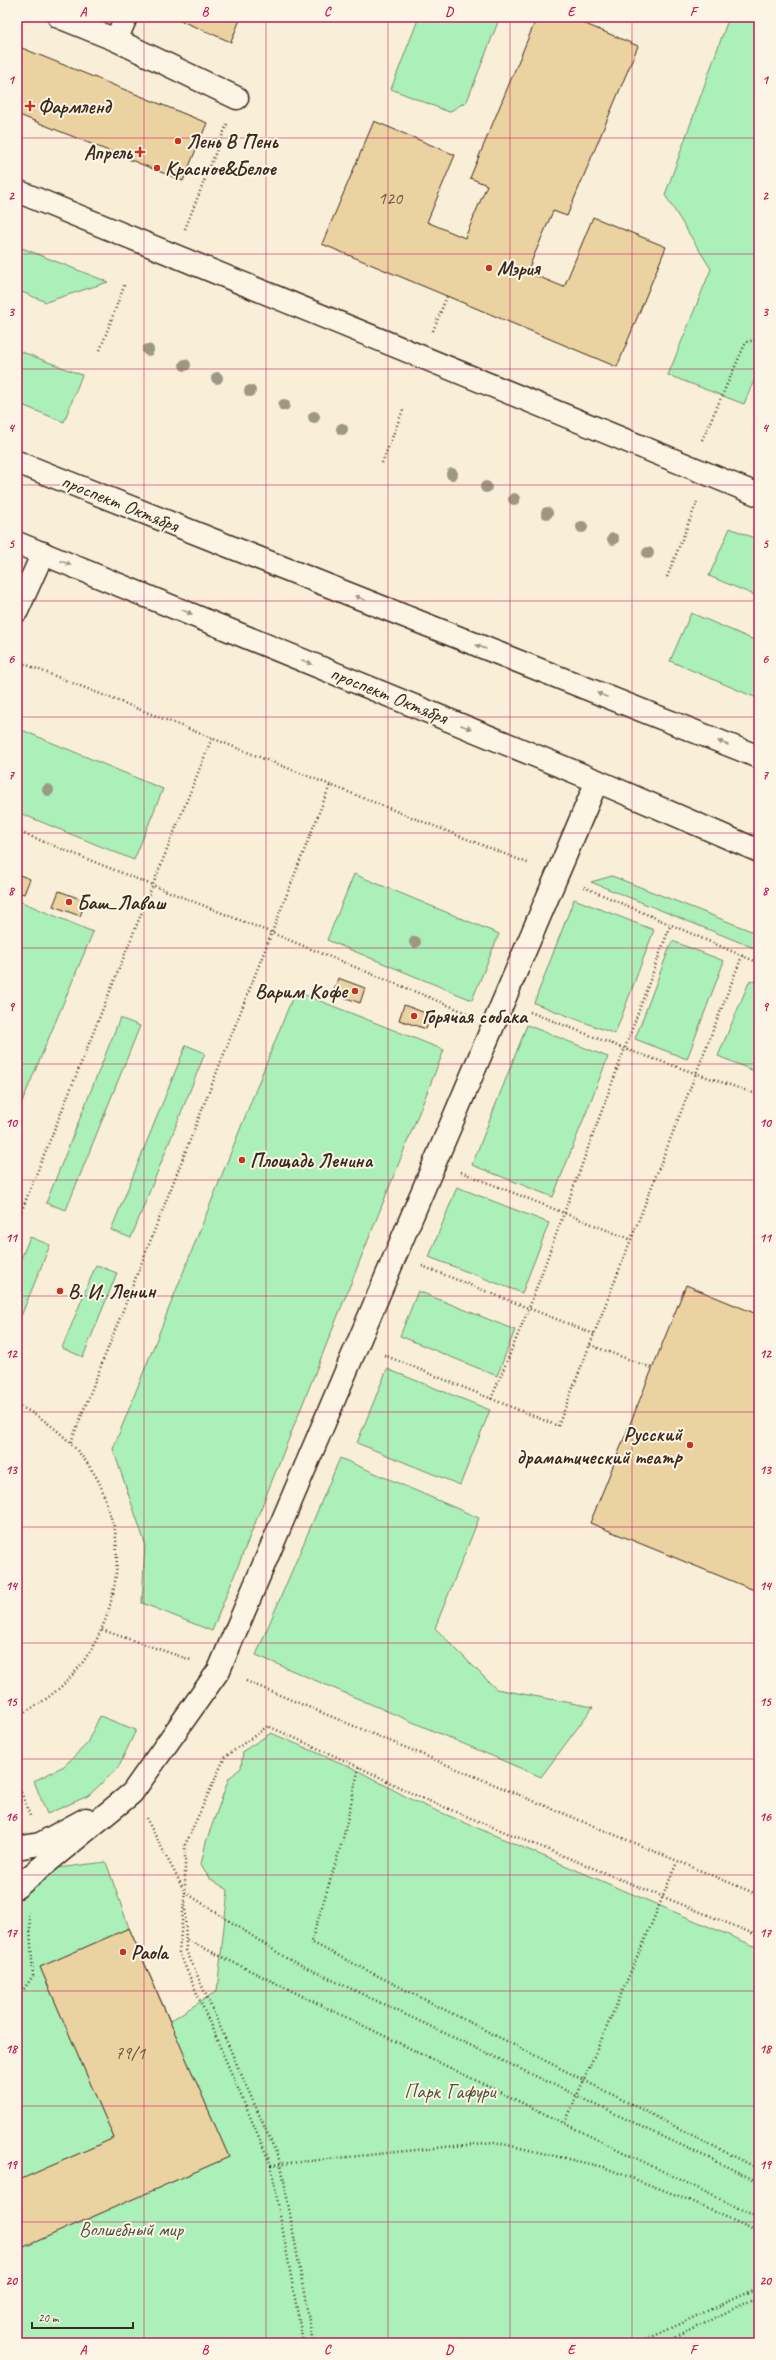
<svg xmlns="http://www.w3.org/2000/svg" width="776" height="2360" viewBox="0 0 776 2360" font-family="Caveat,sans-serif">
	<rect width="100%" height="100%" fill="#f9eed7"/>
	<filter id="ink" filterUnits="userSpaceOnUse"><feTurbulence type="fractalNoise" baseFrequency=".025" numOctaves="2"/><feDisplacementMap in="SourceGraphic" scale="8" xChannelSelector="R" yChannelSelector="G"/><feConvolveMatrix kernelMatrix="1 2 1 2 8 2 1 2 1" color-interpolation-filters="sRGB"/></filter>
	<g filter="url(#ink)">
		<path fill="#abefb9" stroke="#738c6c" d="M 419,17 L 500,17 L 467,101 L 449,112 L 391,89 Z
			M 729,17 L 759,17 L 759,369 L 744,404 L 668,375 L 711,269 L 665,195 Z
			M 17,246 L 108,282 L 46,302 L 17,290 Z
			M 17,350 L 82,375 L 64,422 L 17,403 Z
			M 730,528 L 759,540 L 759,597 L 709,576 Z
			M 691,613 L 759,642 L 759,699 L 670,661 Z
			M 17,728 L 163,789 L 134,860 L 17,812 Z
			M 354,874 L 499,934 L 472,1000 L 327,940 Z
			M 612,876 L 759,934 L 759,950 L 591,882 Z
			M 574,899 L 654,930 L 615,1034 L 534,1003 Z
			M 17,900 L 93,932 L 17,1114 Z
			M 672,941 L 724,961 L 687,1059 L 635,1039 Z
			M 750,980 L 759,983 L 759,1073 L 718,1056 Z
			M 295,991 L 444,1050 L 212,1631 L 142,1603 L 145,1543 L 113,1449 Z
			M 120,1018 L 140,1026 L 66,1210 L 46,1203 Z
			M 527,1025 L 608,1057 L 553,1197 L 472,1165 Z
			M 186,1045 L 205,1053 L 131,1238 L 111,1230 Z
			M 457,1187 L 549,1223 L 522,1293 L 429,1257 Z
			M 30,1237 L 50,1245 L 17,1326 L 17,1268 Z
			M 96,1265 L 117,1273 L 83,1357 L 62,1348 Z
			M 418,1291 L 515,1330 L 497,1376 L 400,1336 Z
			M 387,1369 L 490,1410 L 460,1485 L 357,1443 Z
			M 340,1458 L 479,1518 L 435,1628 L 496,1689 L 593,1707 L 541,1777 L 256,1655 Z
			M 100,1716 L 136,1730 L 118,1768 L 88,1796 L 47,1814 L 34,1781 L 64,1766 L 86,1745 Z
			M 271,1733 L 355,1769 L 414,1801 L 759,1948 L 759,2343 L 17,2343 L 17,1873 L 106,1862 L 129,1928 L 170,2021 L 217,1991 L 228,1890 L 209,1878 L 201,1864 L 206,1842 L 229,1778 L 241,1768 L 243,1751 Z"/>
		<path fill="#ebd2a1" stroke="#3b2a1e" d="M 172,17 L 241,17 L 231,42 Z
			M 537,17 L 569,17 L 638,46 L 567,216 L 553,211 L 527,272 L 564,287 L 593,217 L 666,247 L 617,367 L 322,244 L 374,121 L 455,155 L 427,222 L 465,238 L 487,185 L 470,178 Z
			M 17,46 L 207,123 L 183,181 L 17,114 Z
			M 17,874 L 30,879 L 24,894 L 17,892 Z
			M 59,891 L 86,901 L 80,916 L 53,906 Z
			M 338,978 L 365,988 L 360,1003 L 333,993 Z
			M 404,1005 L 431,1015 L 426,1029 L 399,1020 Z
			M 686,1285 L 759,1315 L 759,1592 L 590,1523 Z
			M 129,1928 L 229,2157 L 17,2250 L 17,2181 L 114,2138 L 40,1967 Z"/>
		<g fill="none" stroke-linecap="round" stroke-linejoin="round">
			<defs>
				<path id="minor" d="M 59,17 L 116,40 L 237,98
					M 116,40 L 126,17
					M 17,191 L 759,495
					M 17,611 L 43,553
					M 17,1848 L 40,1844 L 86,1819
					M 17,1887 L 132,1793 L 219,1670 L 597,781"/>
				<path id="major" d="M 17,462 L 759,757
					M 17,543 L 597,781 L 759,851"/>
			</defs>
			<use href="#minor" stroke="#3b2a1e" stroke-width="25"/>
			<use href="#major" stroke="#3b2a1e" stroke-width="25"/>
			<path stroke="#3b2a1e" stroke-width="2.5" stroke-dasharray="1 3" stroke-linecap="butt" d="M 185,229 L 227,124
				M 433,331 L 447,296
				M 100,350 L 125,283
				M 702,440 L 746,342 L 759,339
				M 382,463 L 403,410
				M 667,577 L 697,502
				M 17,661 L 530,864
				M 17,831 L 272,933 L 467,1013
				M 584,887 L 759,963
				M 530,1012 L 625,1049 L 759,1095
				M 461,1172 L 632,1240
				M 17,1222 L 212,738
				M 422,1266 L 594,1334
				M 590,1345 L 652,1368
				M 384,1355 L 558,1426 L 742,956
				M 491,1399 L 529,1308 L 670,926
				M 17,1405 C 52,1421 81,1449 99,1482 C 103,1490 105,1500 108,1508 C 110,1516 114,1524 115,1531 C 126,1605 87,1686 17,1715
				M 71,1442 L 330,785
				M 102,1630 L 191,1660
				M 246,1681 L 759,1895
				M 359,1767 L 343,1839 L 311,1942 L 759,2169
				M 17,1781 L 30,1816
				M 146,1818 L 185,1892 L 286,1958 L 759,2182
				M 185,1902 L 186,1950 L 281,2164 L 313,2343
				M 187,1940 L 759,2218
				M 17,1999 L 33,1976 L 29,1912
				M 565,2123 L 649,1930 L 677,1862
				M 271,2165 L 494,2142 L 603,2167 L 684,2198 L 759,2232
				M 303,2343 L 271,2165 L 179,1952 L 185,1892 L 185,1845 L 225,1757 L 268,1726 L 359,1767 L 417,1796 L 759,1936
				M 638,2343 L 759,2287
				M 664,2343 L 759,2296"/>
			<use href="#minor" stroke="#fcf5e5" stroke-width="22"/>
			<use href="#major" stroke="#fcf5e5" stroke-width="22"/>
		</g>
		<g fill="#9d9882">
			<circle cx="148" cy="350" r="6"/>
			<circle cx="185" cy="365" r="6"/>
			<circle cx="217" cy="378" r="6"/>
			<circle cx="250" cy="391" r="6"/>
			<circle cx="284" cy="405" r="6"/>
			<circle cx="314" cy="417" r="6"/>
			<circle cx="342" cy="429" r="6"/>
			<circle cx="452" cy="474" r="6"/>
			<circle cx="486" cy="487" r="6"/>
			<circle cx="514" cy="499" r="6"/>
			<circle cx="547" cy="513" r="6"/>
			<circle cx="582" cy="527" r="6"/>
			<circle cx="613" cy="539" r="6"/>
			<circle cx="648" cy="553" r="6"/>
			<circle cx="48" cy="790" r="6"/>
			<circle cx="415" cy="942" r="6"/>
		</g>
		<defs><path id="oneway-solid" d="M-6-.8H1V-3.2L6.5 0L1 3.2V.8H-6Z"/></defs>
		<g fill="#9c9082">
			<use href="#oneway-solid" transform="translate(66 563) rotate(22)"/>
			<use href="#oneway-solid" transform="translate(360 598) rotate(-158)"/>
			<use href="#oneway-solid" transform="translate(187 612) rotate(22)"/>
			<use href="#oneway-solid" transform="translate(481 647) rotate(-158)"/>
			<use href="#oneway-solid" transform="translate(307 662) rotate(22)"/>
			<use href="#oneway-solid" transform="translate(602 695) rotate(-158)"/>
			<use href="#oneway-solid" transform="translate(466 727) rotate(22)"/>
			<use href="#oneway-solid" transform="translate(723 743) rotate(-158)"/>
		</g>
	</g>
	<path fill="none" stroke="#c2185b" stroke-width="1" stroke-opacity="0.55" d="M 144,17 L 144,2343M 266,17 L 266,2343M 388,17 L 388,2343M 510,17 L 510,2343M 632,17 L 632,2343M 17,138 L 759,138M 17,254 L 759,254M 17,369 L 759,369M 17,485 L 759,485M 17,601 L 759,601M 17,717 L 759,717M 17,833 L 759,833M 17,948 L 759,948M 17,1064 L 759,1064M 17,1180 L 759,1180M 17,1296 L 759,1296M 17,1412 L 759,1412M 17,1527 L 759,1527M 17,1643 L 759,1643M 17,1759 L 759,1759M 17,1875 L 759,1875M 17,1991 L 759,1991M 17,2106 L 759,2106M 17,2222 L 759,2222"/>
	<g fill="#c8321e" stroke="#fcf5e5" stroke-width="1.5">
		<path d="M28 100h4v4h4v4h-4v4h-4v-4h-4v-4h4z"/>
		<circle cx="178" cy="141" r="4"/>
		<path d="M138 146h4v4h4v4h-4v4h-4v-4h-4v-4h4z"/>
		<circle cx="157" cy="168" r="4"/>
		<circle cx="489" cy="268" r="4"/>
		<circle cx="69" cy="902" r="4"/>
		<circle cx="355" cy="991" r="4"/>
		<circle cx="414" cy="1016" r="4"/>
		<circle cx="242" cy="1160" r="4"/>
		<circle cx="60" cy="1291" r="4"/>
		<circle cx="690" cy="1445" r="4"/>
		<circle cx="123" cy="1952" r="4"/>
	</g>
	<g text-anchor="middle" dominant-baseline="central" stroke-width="4" stroke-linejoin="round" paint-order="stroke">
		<g font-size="18" fill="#67543f">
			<text x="390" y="198">120</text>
			<text x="130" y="2053">79/1</text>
		</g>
		<g font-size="20" font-weight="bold" fill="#3b2a1e" stroke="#fcf5e5" text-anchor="start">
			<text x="38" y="106">Фармленд</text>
			<text x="186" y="141">Лень В Пень</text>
			<text x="132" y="152" text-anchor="end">Апрель</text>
			<text x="165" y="168">Красное&amp;Белое</text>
			<text x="497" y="268">Мэрия</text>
			<text x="77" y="902">Баш_Лаваш</text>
			<text x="347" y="991" text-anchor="end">Варим Кофе</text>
			<text x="422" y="1016">Горячая собака</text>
			<text x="250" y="1160">Площадь Ленина</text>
			<text x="68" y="1291">В. И. Ленин</text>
			<text x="682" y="1434" text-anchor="end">Русский<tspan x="682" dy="23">драматический театр</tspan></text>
			<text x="131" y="1952">Paola</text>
		</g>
		<g font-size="20" fill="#3b2a1e" stroke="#fcf5e5">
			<text transform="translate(120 503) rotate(22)">проспект Октября</text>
			<text transform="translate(389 695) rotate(22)">проспект Октября</text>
		</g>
		<g font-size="20" fill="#51513d" stroke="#fcf5e5">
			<text x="450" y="2091">Парк Гафури</text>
			<text x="131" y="2229">Волшебный мир</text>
		</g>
	</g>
	<rect width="776" height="2360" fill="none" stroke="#fcf5e5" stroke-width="44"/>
	<path d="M32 2322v6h101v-6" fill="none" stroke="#3b2a1e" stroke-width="2"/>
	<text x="38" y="2322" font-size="12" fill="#3b2a1e" stroke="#fcf5e5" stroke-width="3" paint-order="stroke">20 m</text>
	<rect x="22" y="22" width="732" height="2316" fill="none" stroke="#c2185b" stroke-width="1.5"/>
	<g font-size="13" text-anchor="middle" font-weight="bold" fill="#c2185b">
		<text x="83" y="16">A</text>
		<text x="205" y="16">B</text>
		<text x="327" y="16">C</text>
		<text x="449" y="16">D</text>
		<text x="571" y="16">E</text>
		<text x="693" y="16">F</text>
		<text x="11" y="84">1</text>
		<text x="765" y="84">1</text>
		<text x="11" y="200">2</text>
		<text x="765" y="200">2</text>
		<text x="11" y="316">3</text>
		<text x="765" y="316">3</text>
		<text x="11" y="432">4</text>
		<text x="765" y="432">4</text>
		<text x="11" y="548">5</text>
		<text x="765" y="548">5</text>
		<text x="11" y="663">6</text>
		<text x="765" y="663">6</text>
		<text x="11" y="779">7</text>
		<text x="765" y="779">7</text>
		<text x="11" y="895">8</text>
		<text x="765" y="895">8</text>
		<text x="11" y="1011">9</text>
		<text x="765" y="1011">9</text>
		<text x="11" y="1127">10</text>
		<text x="765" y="1127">10</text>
		<text x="11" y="1242">11</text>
		<text x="765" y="1242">11</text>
		<text x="11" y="1358">12</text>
		<text x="765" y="1358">12</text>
		<text x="11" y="1474">13</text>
		<text x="765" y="1474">13</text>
		<text x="11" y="1590">14</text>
		<text x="765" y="1590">14</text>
		<text x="11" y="1706">15</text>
		<text x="765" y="1706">15</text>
		<text x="11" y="1821">16</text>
		<text x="765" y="1821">16</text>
		<text x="11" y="1937">17</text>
		<text x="765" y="1937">17</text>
		<text x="11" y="2053">18</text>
		<text x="765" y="2053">18</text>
		<text x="11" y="2169">19</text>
		<text x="765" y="2169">19</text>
		<text x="11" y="2285">20</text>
		<text x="765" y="2285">20</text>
		<text x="83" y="2354">A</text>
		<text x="205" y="2354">B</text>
		<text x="327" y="2354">C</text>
		<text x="449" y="2354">D</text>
		<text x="571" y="2354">E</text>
		<text x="693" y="2354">F</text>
	</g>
</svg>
